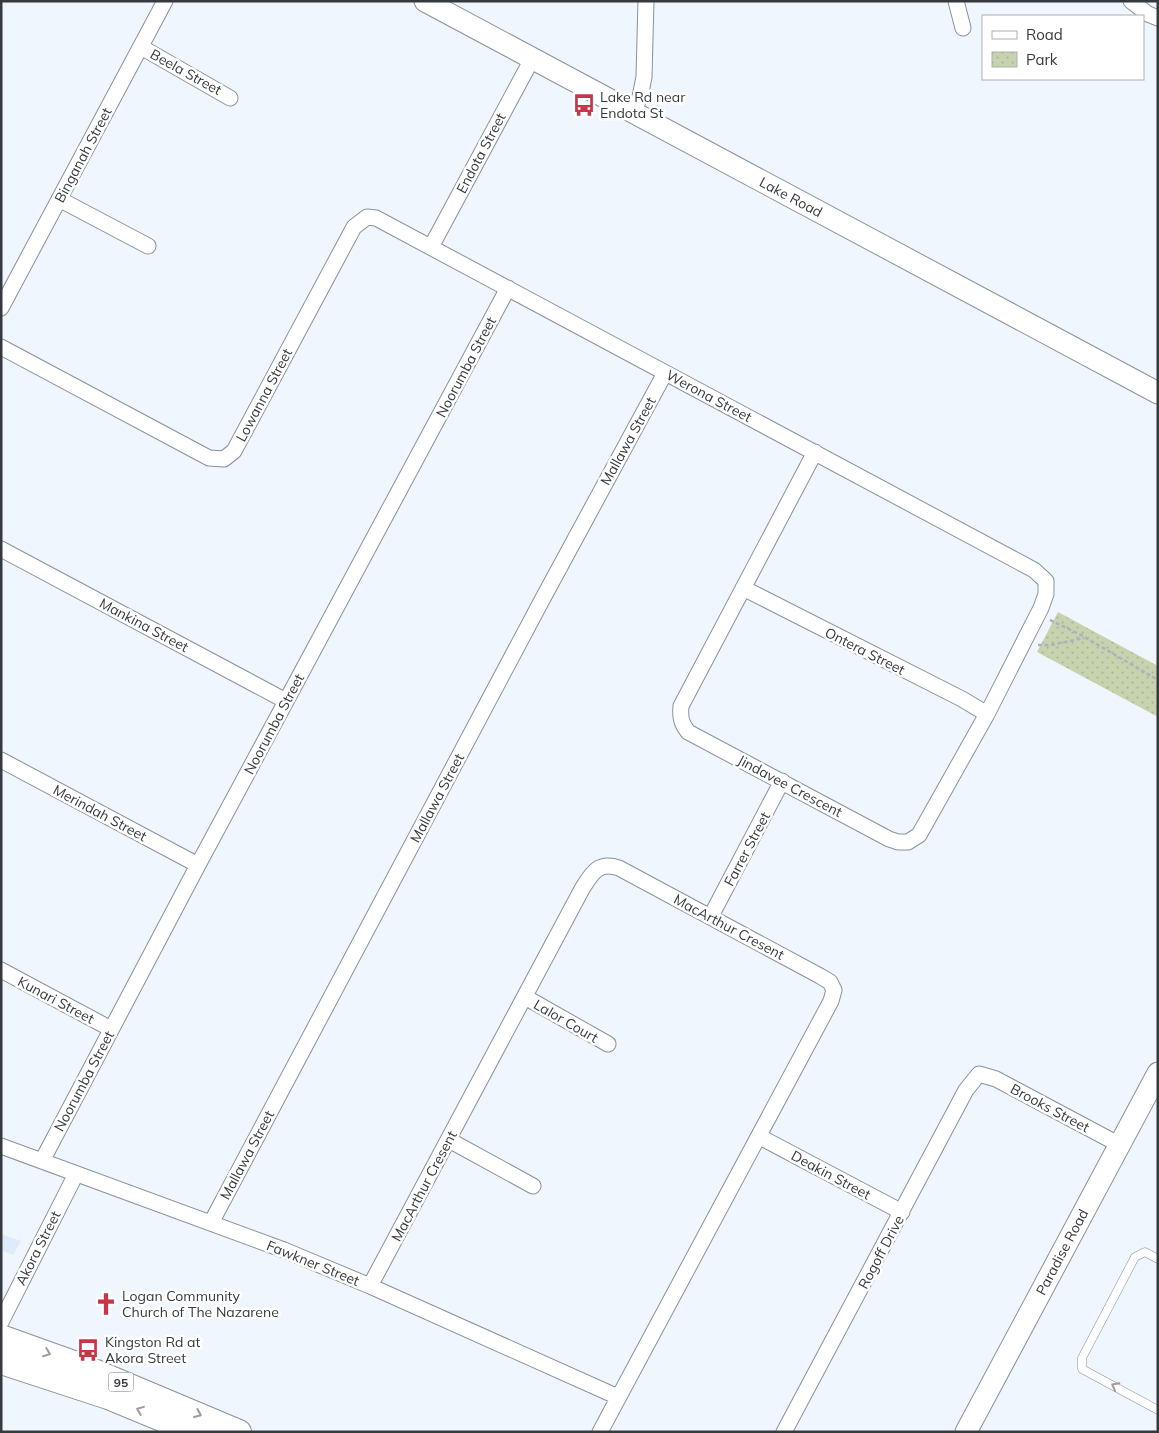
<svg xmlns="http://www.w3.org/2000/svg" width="1159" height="1433" viewBox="0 0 1159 1433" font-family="Mulish,sans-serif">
	<defs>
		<pattern id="park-dots" width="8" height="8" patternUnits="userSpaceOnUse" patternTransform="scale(1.25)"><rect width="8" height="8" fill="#c7d3af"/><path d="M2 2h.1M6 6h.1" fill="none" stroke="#acb697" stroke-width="1.8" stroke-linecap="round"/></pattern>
	</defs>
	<rect width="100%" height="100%" fill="#eff6fe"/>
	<path fill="#deebfb" d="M 1,1234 L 21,1241 L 13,1255 L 1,1250 Z"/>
	<path fill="url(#park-dots)" d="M 1058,612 L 1158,666 L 1158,717 L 1037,652 Z"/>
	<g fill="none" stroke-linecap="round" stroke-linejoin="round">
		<defs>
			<path id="lane" d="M 1158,1259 L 1145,1252 L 1135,1257 L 1082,1358 L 1082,1369 L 1158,1410"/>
			<path id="street" d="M 956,1 L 963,28
				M 1131,1 L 1148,14 L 1158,18
				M 141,47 L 230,98
				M 633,112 L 640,97 L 644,77 L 646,1
				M 59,199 L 148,246
				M 431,247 L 532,59
				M 1,308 L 165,1
				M 1,347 L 209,458 L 224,459 L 234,451 L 354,227 L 367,217 L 376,218 L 1034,570 L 1046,581 L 1046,594 L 1041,608 L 987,714 L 919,835 L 908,842 L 898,842 L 889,839 L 688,732 C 681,723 680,717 681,706 L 815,452
				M 1,549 L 286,701
				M 743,588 L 962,699 L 987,714
				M 1,760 L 198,865
				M 711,916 L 782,781
				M 1,970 L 111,1029
				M 525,997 L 608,1044
				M 760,1137 L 902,1212
				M 449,1140 L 533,1186
				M 1,1146 L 284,1250 L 370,1286 L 618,1397
				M 42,1161 L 198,865 L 508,288
				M 211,1223 L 542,600 L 665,373
				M 370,1286 L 582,889 C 592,873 598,861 619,868 L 820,976 L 830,982 L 834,990 L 831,1001 L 600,1432
				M 1,1322 L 76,1174
				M 784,1432 L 966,1090 L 979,1074 L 996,1079 L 1120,1145"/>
			<path id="secondary" d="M 425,1 L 1158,393
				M 966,1432 L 1158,1073"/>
			<path id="primary" d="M 1,1337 L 82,1366 L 239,1432
				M 1,1362 L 108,1397 L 193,1432"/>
		</defs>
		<use href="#lane" stroke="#8a919a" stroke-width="9"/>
		<use href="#street" stroke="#8a919a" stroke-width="17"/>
		<use href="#secondary" stroke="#8a919a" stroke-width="23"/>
		<use href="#primary" stroke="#8a919a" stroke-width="26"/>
		<path stroke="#adb3b9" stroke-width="2.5" stroke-dasharray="4 2.5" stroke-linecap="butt" d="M 1050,620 L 1081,635 L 1158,680
			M 1038,645 L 1051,645 L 1084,638"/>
		<use href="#lane" stroke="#fff" stroke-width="8"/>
		<use href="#street" stroke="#fff" stroke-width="15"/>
		<use href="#secondary" stroke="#fff" stroke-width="21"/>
		<use href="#primary" stroke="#fff" stroke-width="24"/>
	</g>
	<defs><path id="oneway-chevron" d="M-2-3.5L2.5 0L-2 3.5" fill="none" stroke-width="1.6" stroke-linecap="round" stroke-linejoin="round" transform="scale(1.25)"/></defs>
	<g stroke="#9a9c9e">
		<use href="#oneway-chevron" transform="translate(47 1353) rotate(21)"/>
		<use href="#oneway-chevron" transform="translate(1115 1386) rotate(-152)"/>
		<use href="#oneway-chevron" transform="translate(140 1410) rotate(-158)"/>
		<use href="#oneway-chevron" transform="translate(198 1414) rotate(23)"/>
	</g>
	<defs>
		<symbol id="bus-bare" viewBox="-9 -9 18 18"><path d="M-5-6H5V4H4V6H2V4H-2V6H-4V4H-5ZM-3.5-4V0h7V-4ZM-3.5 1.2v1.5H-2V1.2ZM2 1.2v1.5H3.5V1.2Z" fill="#c73648" stroke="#fff" stroke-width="2.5" paint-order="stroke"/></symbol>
		<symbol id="church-bare" viewBox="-9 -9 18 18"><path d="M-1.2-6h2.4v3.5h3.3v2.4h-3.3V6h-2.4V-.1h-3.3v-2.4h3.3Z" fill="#c73648" stroke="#fff" stroke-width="2.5" paint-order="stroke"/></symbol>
	</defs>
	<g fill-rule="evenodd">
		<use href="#bus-bare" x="568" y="89" width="32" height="32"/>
		<use href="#church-bare" x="90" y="1288" width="32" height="32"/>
		<use href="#bus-bare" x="72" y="1334" width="32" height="32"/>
	</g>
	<g text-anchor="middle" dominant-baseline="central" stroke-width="5" stroke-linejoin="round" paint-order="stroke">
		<rect fill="#fff" stroke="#727477" stroke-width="1" x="108.5" y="1372.5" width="25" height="19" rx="4"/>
		<g font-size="12" font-weight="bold" fill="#36393d">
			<text x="121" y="1382">95</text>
		</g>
		<g font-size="14" fill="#36393d" stroke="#fff">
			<text transform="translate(186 72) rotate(29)">Beela Street</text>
			<text transform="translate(481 153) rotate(-62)">Endota Street</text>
			<text transform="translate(83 155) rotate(-62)">Binganah Street</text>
			<text transform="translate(791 197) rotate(28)">Lake Road</text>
			<text transform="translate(466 367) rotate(-62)">Noorumba Street</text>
			<text transform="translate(264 395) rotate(-62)">Lowanna Street</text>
			<text transform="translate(709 396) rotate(28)">Werona Street</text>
			<text transform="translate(628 441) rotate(-61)">Mallawa Street</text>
			<text transform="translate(144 625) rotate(28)">Mankina Street</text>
			<text transform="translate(865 651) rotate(27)">Ontera Street</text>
			<text transform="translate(274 724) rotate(-62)">Noorumba Street</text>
			<text transform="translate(790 786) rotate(28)">Jindavee Crescent</text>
			<text transform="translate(437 798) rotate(-62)">Mallawa Street</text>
			<text transform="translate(100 813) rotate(28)">Merindah Street</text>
			<text transform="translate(747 849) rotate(-62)">Farrer Street</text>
			<text transform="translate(729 927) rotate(28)">MacArthur Cresent</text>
			<text transform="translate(56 1000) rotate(28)">Kunari Street</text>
			<text transform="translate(566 1021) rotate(30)">Lalor Court</text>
			<text transform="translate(84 1081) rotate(-62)">Noorumba Street</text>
			<text transform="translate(1050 1108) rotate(28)">Brooks Street</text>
			<text transform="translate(247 1155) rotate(-62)">Mallawa Street</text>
			<text transform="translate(831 1175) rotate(28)">Deakin Street</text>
			<text transform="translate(424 1186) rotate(-62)">MacArthur Cresent</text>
			<text transform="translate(38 1248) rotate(-63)">Akora Street</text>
			<text transform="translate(881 1252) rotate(-62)">Rogoff Drive</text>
			<text transform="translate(1062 1252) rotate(-62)">Paradise Road</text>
			<text transform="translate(313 1263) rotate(22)">Fawkner Street</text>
		</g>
		<g font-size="14" fill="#36393d" stroke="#fff" text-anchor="start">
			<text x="600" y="97">Lake Rd near<tspan x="600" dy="16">Endota St</tspan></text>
			<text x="122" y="1296">Logan Community<tspan x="122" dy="16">Church of The Nazarene</tspan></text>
			<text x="105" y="1342">Kingston Rd at<tspan x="105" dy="16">Akora Street</tspan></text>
		</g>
	</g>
	<rect width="1159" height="1433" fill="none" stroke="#36393d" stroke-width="5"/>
	<rect x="982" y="15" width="162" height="65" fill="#ffffff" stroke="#afb0b1"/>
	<rect x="992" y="31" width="25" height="8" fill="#ffffff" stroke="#afb0b1"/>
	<text x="1026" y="40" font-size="15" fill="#36393d">Road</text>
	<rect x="992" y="52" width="25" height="15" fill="url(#park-dots)" stroke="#afb0b1"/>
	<text x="1026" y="65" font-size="15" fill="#36393d">Park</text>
</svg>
